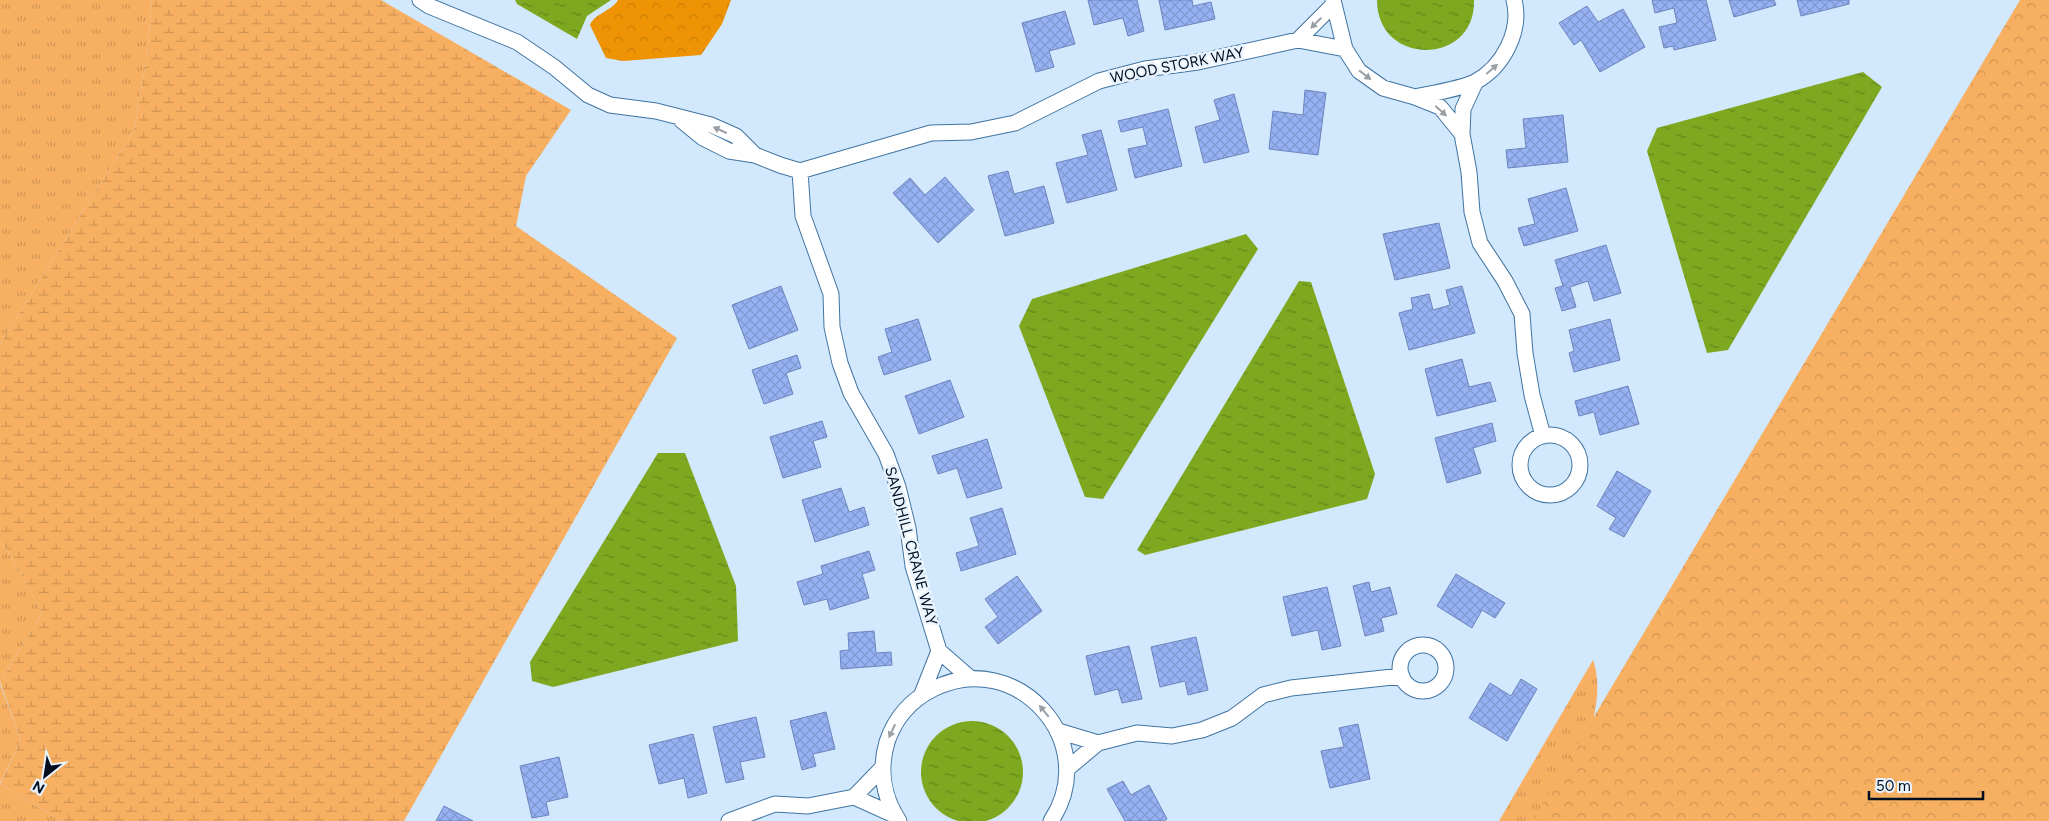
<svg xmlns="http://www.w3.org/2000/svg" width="2049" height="821" viewBox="0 0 2049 821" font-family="Figtree,sans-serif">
	<defs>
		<pattern id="grass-tufts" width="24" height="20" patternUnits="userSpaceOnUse" patternTransform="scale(1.25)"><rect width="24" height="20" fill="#f7af61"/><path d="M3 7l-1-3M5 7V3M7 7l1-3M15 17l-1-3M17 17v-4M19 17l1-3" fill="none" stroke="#d29554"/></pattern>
		<pattern id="forest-crowns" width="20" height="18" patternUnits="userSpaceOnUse" patternTransform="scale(1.25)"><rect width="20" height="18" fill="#ee9304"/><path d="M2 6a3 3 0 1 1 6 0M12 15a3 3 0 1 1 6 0" fill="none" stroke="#ca7e05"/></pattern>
		<pattern id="wetland-marsh" width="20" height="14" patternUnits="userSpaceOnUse" patternTransform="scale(1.25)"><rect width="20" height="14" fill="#f7af61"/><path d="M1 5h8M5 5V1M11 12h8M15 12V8" fill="none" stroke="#d29554"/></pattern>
		<pattern id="park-crowns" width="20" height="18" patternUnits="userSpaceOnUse" patternTransform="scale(1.25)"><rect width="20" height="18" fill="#f7af61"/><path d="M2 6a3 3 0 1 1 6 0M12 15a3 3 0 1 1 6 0" fill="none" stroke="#d29554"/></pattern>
		<pattern id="water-ripples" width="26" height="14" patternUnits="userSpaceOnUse" patternTransform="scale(1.25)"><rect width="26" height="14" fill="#7da81f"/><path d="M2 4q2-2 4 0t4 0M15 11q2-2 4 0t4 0" fill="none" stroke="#64871b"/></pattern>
		<pattern id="building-cross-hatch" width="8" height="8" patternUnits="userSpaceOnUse" patternTransform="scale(1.25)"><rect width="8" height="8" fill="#97b2f3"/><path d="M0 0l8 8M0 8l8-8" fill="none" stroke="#8098d0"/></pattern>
	</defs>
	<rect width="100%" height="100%" fill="#d2e8fd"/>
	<path fill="url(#grass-tufts)" d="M 0,0 L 152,0 L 147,57 L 134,130 L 0,344 Z
		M 0,541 L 11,556 L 42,613 L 0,682 Z
		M 1593,660 C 1610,707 1573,776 1556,821 L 1499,821 Z
		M 0,684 L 21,740 L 0,783 Z
		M 0,784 L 61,821 L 0,821 Z"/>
	<path fill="url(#forest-crowns)" d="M 618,0 L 731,0 L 722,24 L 701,55 L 623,61 L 606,58 L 590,25 C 595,13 612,11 618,0 Z"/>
	<path fill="url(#wetland-marsh)" d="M 152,0 L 381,0 L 571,110 L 526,176 L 516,226 L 677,338 L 404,821 L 61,821 L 0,784 L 21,740 L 0,682 L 42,613 L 11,556 L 0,541 L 0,344 L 134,130 L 147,57 Z"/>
	<path fill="url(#park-crowns)" d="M 2020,0 L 2049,0 L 2049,821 L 1532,821 Z"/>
	<path fill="url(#water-ripples)" d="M 515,0 L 611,0 L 587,16 L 577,39 L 517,4 Z
		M 1377,0 L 1474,0 C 1476,66 1377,67 1377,0 Z
		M 1863,72 L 1882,87 L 1728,350 L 1707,353 L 1647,151 L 1657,128 Z
		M 1246,234 L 1258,249 L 1103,499 L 1085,497 L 1019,326 L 1032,299 Z
		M 1299,281 L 1311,282 L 1375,474 L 1367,499 L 1145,555 L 1137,550 Z
		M 658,453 L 685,453 L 736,586 L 738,641 L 553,687 L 532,681 L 530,662 Z
		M921 772a51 51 0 1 1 102 0a51 51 0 1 1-102 0Z"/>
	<path fill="url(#building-cross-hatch)" stroke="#6d84bd" d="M 1088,0 L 1137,0 L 1144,31 L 1128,36 L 1123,18 L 1094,25 Z
		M 1159,0 L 1192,0 L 1193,6 L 1211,2 L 1215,19 L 1165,30 Z
		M 1652,0 L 1706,0 L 1716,40 L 1674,50 L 1673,46 L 1664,48 L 1659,27 L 1677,23 L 1674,8 L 1655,13 Z
		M 1729,0 L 1774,0 L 1776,5 L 1734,17 Z
		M 1797,0 L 1849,0 L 1849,4 L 1801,16 Z
		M 1587,6 L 1598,22 L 1623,9 L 1645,47 L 1600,72 L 1581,40 L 1574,45 L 1559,23 Z
		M 1065,11 L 1075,44 L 1049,51 L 1054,67 L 1036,72 L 1022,23 Z
		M 1305,90 L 1326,93 L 1318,155 L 1269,149 L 1273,111 L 1303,115 Z
		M 1234,94 L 1249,152 L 1204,163 L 1195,127 L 1220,120 L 1214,100 Z
		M 1168,109 L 1182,166 L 1135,178 L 1128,149 L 1147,145 L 1143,127 L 1121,132 L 1118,121 Z
		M 1563,115 L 1568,162 L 1508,168 L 1506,150 L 1526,148 L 1523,119 Z
		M 1101,130 L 1117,190 L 1067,203 L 1056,163 L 1088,155 L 1082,135 Z
		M 1008,171 L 1014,194 L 1044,186 L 1054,223 L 1005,236 L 988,176 Z
		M 945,177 L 974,210 L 938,243 L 893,193 L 910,178 L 925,195 Z
		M 1566,188 L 1578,231 L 1524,246 L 1518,228 L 1535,224 L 1528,199 Z
		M 1439,223 L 1450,268 L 1395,280 L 1383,234 Z
		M 1606,245 L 1621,293 L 1594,301 L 1588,281 L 1570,287 L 1576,307 L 1562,311 L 1555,288 L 1563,286 L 1555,260 Z
		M 781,286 L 798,330 L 749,349 L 732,305 Z
		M 1462,286 L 1475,333 L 1409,350 L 1399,313 L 1413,309 L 1411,298 L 1429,294 L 1433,310 L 1450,305 L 1446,290 Z
		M 918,319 L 931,360 L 884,375 L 878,357 L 892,352 L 885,329 Z
		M 1610,319 L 1620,360 L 1574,372 L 1569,353 L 1574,351 L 1569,330 Z
		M 797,355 L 801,368 L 786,373 L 793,394 L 764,404 L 752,370 Z
		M 1462,359 L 1469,387 L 1490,382 L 1496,401 L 1437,416 L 1425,369 Z
		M 950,380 L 964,417 L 919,434 L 905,396 Z
		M 1628,386 L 1639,424 L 1600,435 L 1594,412 L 1579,416 L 1575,401 Z
		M 822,421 L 827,437 L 813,441 L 821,467 L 783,478 L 770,437 Z
		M 1492,423 L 1496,441 L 1473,448 L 1481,473 L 1447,483 L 1435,438 Z
		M 987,439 L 1002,488 L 967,498 L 957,468 L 938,474 L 932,456 Z
		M 1617,471 L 1651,491 L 1624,537 L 1609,529 L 1616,518 L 1597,506 Z
		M 841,488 L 849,512 L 864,507 L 869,525 L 815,542 L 802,500 Z
		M 1002,508 L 1016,554 L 961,571 L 956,553 L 979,546 L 970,518 Z
		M 869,551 L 875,570 L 862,574 L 869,598 L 830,610 L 827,599 L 804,605 L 797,582 L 823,574 L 821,566 Z
		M 1456,574 L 1505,603 L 1495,618 L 1482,610 L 1472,628 L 1437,606 Z
		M 1017,576 L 1042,611 L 998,644 L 985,627 L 998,617 L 985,599 Z
		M 1369,582 L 1371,592 L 1390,587 L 1397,614 L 1381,618 L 1384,631 L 1365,636 L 1353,586 Z
		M 1327,587 L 1341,646 L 1322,650 L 1318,630 L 1292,636 L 1283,597 Z
		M 874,631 L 876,653 L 891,652 L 892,665 L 841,669 L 840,651 L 849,650 L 848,633 Z
		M 1196,637 L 1208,690 L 1188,695 L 1185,681 L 1160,687 L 1151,647 Z
		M 1129,646 L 1142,699 L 1122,703 L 1118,689 L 1095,695 L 1086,656 Z
		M 1521,679 L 1537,689 L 1507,741 L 1469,718 L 1490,683 L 1511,696 Z
		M 826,712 L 835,749 L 813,754 L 816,766 L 802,770 L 790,721 Z
		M 756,717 L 765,757 L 740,762 L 744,779 L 726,783 L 713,727 Z
		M 1358,724 L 1370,779 L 1330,788 L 1321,751 L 1344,747 L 1339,728 Z
		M 693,734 L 707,793 L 688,798 L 684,778 L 659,784 L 649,745 Z
		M 559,757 L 568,797 L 546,802 L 549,815 L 532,818 L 520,766 Z
		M 1123,781 L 1131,795 L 1149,785 L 1167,819 L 1164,821 L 1125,821 L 1107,789 Z
		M 444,806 L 473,821 L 436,821 Z"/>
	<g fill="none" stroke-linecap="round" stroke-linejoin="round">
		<defs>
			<path id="minor" d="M 420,0 L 429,6 L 517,42 L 554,67 L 588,95 L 610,105 L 656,111 L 711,125 L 736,136 L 755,155
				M 1333,0 L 1345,49 L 1359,71 L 1383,88 L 1415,97 L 1440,107 L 1462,134
				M 1298,40 L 1333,5
				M 1475,83 L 1463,109 L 1462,134 L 1469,172 L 1472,212 L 1480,243 L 1505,281 L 1522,314 L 1525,353 L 1532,395 L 1543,436
				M 1415,97 C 1429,94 1464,88 1475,82 C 1503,67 1522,31 1514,0
				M 682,121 L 703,138 L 729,151 L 755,155 L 780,165 L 800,171
				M 800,171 L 931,133 L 971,132 L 1015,123 L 1099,81 L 1145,69 L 1198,62 L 1298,40 L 1345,49
				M 800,171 L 803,216 L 831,294 L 832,327 L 840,363 L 851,393 L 886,454 L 898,487 L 908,528 L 913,566 L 939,651 L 922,694
				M1520 465a30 30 0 1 1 60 0a30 30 0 1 1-60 0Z
				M1400 668a23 23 0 1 1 46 0a23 23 0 1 1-46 0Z
				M 939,651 L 970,678
				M 1058,731 L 1098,743 L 1137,733 L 1172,736 L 1202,730 L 1232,718 L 1263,695 L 1291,688 L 1402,676
				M 1067,769 L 1098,743
				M 854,797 L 894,815
				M 729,821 L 775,804 L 808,806 L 854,797 L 883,767
				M 899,821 C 883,797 879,769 887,742 C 895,718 911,700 933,689 C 1016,647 1103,742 1051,821"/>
		</defs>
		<use href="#minor" stroke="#4074a1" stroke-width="17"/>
		<use href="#minor" stroke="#fff" stroke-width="15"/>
	</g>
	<defs><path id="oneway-solid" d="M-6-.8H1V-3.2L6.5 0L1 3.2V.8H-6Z" transform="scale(1.25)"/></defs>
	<g fill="#999fa5">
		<use href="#oneway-solid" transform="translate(1316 23) rotate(135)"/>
		<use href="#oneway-solid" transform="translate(1492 69) rotate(-41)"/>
		<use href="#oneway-solid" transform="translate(1365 75) rotate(38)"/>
		<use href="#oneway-solid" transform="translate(1441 111) rotate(42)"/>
		<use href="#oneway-solid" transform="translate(720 130) rotate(-156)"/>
		<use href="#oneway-solid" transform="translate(1044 711) rotate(-129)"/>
		<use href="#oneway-solid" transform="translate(892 731) rotate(115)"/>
	</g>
	<g text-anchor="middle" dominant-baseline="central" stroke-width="5" stroke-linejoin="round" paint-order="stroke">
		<g font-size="15" fill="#000e1f" stroke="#e9f4fe">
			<text transform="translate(1177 65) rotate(-11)">WOOD STORK WAY</text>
			<text transform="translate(911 546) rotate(75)">SANDHILL CRANE WAY</text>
		</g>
	</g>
	<g transform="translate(45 776) rotate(210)" stroke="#e9f4fe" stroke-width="4" paint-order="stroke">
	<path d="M0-4L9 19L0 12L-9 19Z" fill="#000e1f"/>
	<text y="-8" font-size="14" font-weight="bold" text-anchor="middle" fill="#000e1f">N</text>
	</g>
	<path d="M1869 791v8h114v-8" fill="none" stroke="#000e1f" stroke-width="2.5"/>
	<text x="1876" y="791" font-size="15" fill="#000e1f" stroke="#e9f4fe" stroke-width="4" paint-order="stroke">50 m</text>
</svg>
